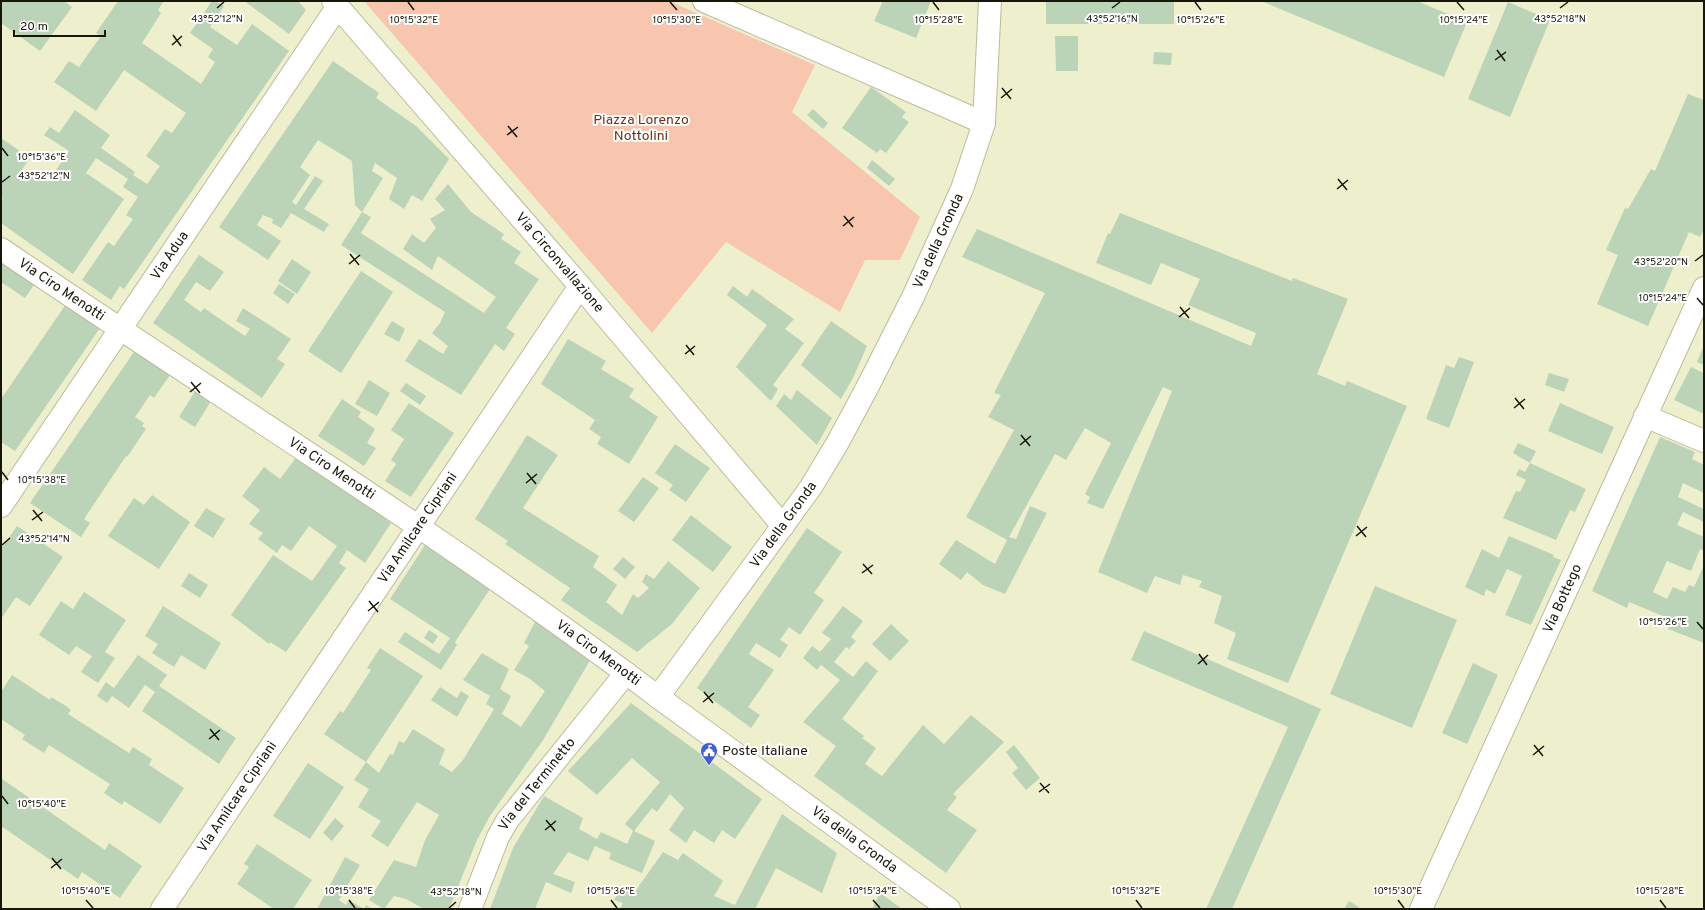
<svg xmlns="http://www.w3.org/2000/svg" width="1705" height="910" viewBox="0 0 1705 910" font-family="Overpass,sans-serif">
	<rect width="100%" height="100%" fill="#eef0cd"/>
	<path fill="#f8c5af" d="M 364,1 L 669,1 L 815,65 L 792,112 L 920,217 L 900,260 L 865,260 L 840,312 L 726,242 L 652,333 Z"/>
	<path fill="#bbd3b7" d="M 1,1 L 64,1 L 72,7 L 40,51 L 1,23 Z
		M 118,1 L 164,1 L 158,10 L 161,13 L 142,43 L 201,84 L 215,62 L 208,57 L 213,49 L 190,33 L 212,1 L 216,1 L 224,6 L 210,27 L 237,45 L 252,24 L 289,51 L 124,289 L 120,286 L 111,300 L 82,280 L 108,242 L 114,246 L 133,219 L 126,215 L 138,197 L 123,187 L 128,179 L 96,158 L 86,173 L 124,199 L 73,274 L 1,223 L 1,201 L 3,198 L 1,196 L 1,138 L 30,158 L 17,177 L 26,182 L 33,171 L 48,182 L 69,151 L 44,135 L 50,127 L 59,133 L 75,110 L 110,135 L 101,148 L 135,172 L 133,175 L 147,184 L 160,166 L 146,156 L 165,129 L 172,133 L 186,113 L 124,70 L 96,111 L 54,82 L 69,61 L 79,67 L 101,36 L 96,33 Z
		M 244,1 L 298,1 L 306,10 L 289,34 Z
		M 883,1 L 931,1 L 916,38 L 874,21 Z
		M 1046,1 L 1174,1 L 1174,24 L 1046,24 Z
		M 1261,1 L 1417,1 L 1467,22 L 1444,77 Z
		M 1508,2 L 1550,20 L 1510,117 L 1468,99 Z
		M 1055,36 L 1078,36 L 1078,71 L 1056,71 Z
		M 1154,52 L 1172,53 L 1171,65 L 1153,64 Z
		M 333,61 L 379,93 L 376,98 L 416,126 L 449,159 L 422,201 L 412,195 L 404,209 L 389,199 L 397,178 L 375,163 L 372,171 L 383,178 L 362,212 L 371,217 L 361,233 L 484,313 L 496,297 L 438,256 L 432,270 L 403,249 L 412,234 L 424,243 L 436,228 L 430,219 L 445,210 L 435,199 L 448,184 L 471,212 L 504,234 L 501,239 L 521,252 L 514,263 L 539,279 L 506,328 L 515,334 L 504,351 L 495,344 L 461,395 L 405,361 L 419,339 L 443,354 L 448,346 L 432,333 L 440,323 L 445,312 L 341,245 L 362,212 L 355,205 L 352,161 L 318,140 L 300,167 L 310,175 L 292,202 L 296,205 L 315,176 L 323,181 L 304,209 L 329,224 L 324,232 L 291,213 L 281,228 L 272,223 L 273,219 L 263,215 L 257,225 L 281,241 L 268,260 L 219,227 Z
		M 871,87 L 906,112 L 902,117 L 909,122 L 886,153 L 880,149 L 877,153 L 842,128 Z
		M 1688,94 L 1704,100 L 1704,229 L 1700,237 L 1689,232 L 1648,326 L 1597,304 L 1618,255 L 1606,250 L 1625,208 L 1628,209 L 1651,169 L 1655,171 Z
		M 813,109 L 828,123 L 823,129 L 807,115 Z
		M 872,160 L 895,179 L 889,186 L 867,168 Z
		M 1120,213 L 1292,281 L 1293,278 L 1348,299 L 1317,374 L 1345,386 L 1347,381 L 1407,406 L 1288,683 L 1227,659 L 1236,633 L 1214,623 L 1222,596 L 1199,587 L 1202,581 L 1183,575 L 1180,585 L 1155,576 L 1147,593 L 1098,572 L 1172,391 L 1163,387 L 1103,509 L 1087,503 L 1090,497 L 1085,494 L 1111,443 L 1085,428 L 1066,460 L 1055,454 L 1009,537 L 1016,539 L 1030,506 L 1047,513 L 1005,594 L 983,585 L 967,572 L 961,580 L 939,564 L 956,540 L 995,564 L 1007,540 L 966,517 L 1014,430 L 988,417 L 1001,395 L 994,393 L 1045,293 L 962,257 L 977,229 L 1251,346 L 1256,333 L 1188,305 L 1200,279 L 1161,263 L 1151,285 L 1096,263 L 1108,233 L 1110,234 Z
		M 199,255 L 224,272 L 210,291 L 196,282 L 184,300 L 201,312 L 204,308 L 245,336 L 250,329 L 236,321 L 243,308 L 291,339 L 277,359 L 285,364 L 262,398 L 153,323 Z
		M 1,258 L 36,282 L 25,298 L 1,282 Z
		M 292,259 L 311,272 L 297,294 L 278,281 Z
		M 361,271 L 393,292 L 341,373 L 308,351 Z
		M 279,284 L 295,294 L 288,304 L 273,293 Z
		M 733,286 L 747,297 L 752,289 L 794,319 L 785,329 L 804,343 L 773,385 L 778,389 L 771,401 L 736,367 L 767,325 L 727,295 Z
		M 66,304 L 100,328 L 15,451 L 1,442 L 1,399 Z
		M 392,321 L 405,329 L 399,342 L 384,334 Z
		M 831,321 L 867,346 L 853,378 L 841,399 L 801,365 Z
		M 568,339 L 606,361 L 601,369 L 634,389 L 629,397 L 658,417 L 629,464 L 597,444 L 601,437 L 589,429 L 595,420 L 541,384 Z
		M 1704,345 L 1704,365 L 1697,362 Z
		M 136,349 L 172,372 L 154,398 L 150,395 L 135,417 L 144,423 L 142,426 L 146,429 L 127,457 L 126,456 L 84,519 L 90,523 L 81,537 L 30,503 Z
		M 1459,357 L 1474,362 L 1449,428 L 1426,419 L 1446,365 L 1454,368 Z
		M 1691,367 L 1704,373 L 1704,414 L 1674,400 Z
		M 1549,373 L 1569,379 L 1564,392 L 1545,385 Z
		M 369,380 L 390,393 L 377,416 L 355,404 Z
		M 406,383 L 426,396 L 420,405 L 400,391 Z
		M 197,388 L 211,401 L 195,427 L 179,417 Z
		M 797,390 L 832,418 L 817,445 L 776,406 L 784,394 L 791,400 Z
		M 342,399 L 361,412 L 358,417 L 375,429 L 367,443 L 376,448 L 364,466 L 318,436 Z
		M 409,403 L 454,433 L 411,497 L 385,481 L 396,464 L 391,460 L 404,439 L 391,430 Z
		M 1560,403 L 1614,427 L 1602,454 L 1548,431 Z
		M 527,435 L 558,455 L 523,508 L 599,556 L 593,567 L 617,585 L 606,602 L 622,615 L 633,594 L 638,598 L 649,588 L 642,582 L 646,574 L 654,579 L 668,561 L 700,588 L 672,624 L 637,652 L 561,600 L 570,588 L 505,544 L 508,541 L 475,519 Z
		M 1660,437 L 1695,452 L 1692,459 L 1704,465 L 1704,493 L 1683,483 L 1678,497 L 1704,509 L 1704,522 L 1683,512 L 1677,525 L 1704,537 L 1704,551 L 1700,549 L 1691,571 L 1667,561 L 1653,592 L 1667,599 L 1673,587 L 1685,592 L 1689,585 L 1694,587 L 1704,565 L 1704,643 L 1668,629 L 1670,619 L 1629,602 L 1627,608 L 1592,591 Z
		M 1518,443 L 1536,451 L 1530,463 L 1513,453 Z
		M 675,444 L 710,468 L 686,502 L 669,490 L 673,485 L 655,473 Z
		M 298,455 L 391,523 L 365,563 L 347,550 L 339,563 L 346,568 L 286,652 L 270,642 L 269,644 L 231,615 L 273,555 L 312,581 L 337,546 L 309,526 L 291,551 L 282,545 L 277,553 L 258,539 L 263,533 L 249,524 L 260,510 L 242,496 L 264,467 L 280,479 Z
		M 1530,463 L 1586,489 L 1575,512 L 1570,510 L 1556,540 L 1503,518 L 1516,491 L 1520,492 L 1526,480 L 1516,475 L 1519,469 L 1525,472 Z
		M 643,477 L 659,488 L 634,522 L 618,511 Z
		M 152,495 L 190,522 L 159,569 L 108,536 L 134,498 L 144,505 Z
		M 206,508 L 225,519 L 213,538 L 194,526 Z
		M 691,515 L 732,547 L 713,572 L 672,540 Z
		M 17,526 L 63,557 L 30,606 L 16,597 L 1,619 L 1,549 Z
		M 807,528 L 842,552 L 814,593 L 824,600 L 800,635 L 789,627 L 780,640 L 788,645 L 780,658 L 756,643 L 749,654 L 774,670 L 748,707 L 760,715 L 751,728 L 697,688 Z
		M 1509,536 L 1554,555 L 1553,557 L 1561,560 L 1531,625 L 1505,615 L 1522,576 L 1507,569 L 1495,594 L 1486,589 L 1484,596 L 1465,587 L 1482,549 L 1499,558 Z
		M 425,545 L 490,589 L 455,642 L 457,645 L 441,670 L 398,642 L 405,632 L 439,654 L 450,638 L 390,599 Z
		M 623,557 L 635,567 L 625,579 L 613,569 Z
		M 189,573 L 208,585 L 200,598 L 181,586 Z
		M 1375,586 L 1457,620 L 1412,728 L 1330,694 Z
		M 84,592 L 126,620 L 105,652 L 115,658 L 98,683 L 81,672 L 92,656 L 76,646 L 69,655 L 39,635 L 61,601 L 73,609 Z
		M 163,606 L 221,643 L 205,670 L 181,655 L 174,667 L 152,653 L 158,644 L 145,636 Z
		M 843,606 L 863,621 L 851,637 L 856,641 L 849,649 L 846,647 L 834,662 L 853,677 L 866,661 L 878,671 L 842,719 L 864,736 L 862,738 L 876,748 L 865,764 L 882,776 L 923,725 L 944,744 L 971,715 L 1004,742 L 953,794 L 957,797 L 947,810 L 977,830 L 946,873 L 814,776 L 836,746 L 803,722 L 840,680 L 821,665 L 817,670 L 803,658 L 812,646 L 820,652 L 831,639 L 822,633 Z
		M 536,620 L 592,657 L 543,740 L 490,816 L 477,840 L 449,909 L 424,909 L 406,899 L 394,896 L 384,909 L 369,900 L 394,860 L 416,867 L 425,840 L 439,815 L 417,802 L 388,847 L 371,836 L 381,821 L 358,807 L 369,789 L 354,780 L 366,762 L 379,773 L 390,754 L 393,755 L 399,741 L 404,743 L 413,729 L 445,749 L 439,764 L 452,772 L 463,760 L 494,709 L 486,704 L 490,696 L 463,680 L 482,653 L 509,669 L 500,689 L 511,696 L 502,714 L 521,727 L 545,691 L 530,679 L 514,670 L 529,646 L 524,643 Z
		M 891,624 L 909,641 L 890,661 L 872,644 Z
		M 429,630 L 438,636 L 433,644 L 424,638 Z
		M 1144,631 L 1321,709 L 1232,909 L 1206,909 L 1288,727 L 1131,660 Z
		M 380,648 L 423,676 L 366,762 L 324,734 L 340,711 L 343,713 L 371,670 L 367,668 Z
		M 138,655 L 167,675 L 159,686 L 236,738 L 219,764 L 142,711 L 155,692 L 145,685 L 129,708 L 112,696 L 107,703 L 97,696 L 106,682 L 114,688 Z
		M 1473,663 L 1498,675 L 1467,744 L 1442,733 Z
		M 12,675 L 50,700 L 51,697 L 66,706 L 71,710 L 68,714 L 129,753 L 133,747 L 152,759 L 149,765 L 184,788 L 160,824 L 124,801 L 122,805 L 104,793 L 110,784 L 49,745 L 44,753 L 22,739 L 25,735 L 1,719 L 1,692 Z
		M 440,687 L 457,698 L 461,691 L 469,696 L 457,717 L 431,700 Z
		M 631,703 L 762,799 L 735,839 L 722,830 L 714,843 L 694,830 L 686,843 L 669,830 L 684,808 L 670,794 L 657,812 L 652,808 L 634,831 L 655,841 L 642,873 L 609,859 L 611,853 L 595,846 L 588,861 L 568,852 L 553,874 L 575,882 L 571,893 L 546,882 L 535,909 L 490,909 L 513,848 L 544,796 L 583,818 L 579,829 L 597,839 L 601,832 L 627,844 L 633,831 L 625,824 L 660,782 L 632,758 L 597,795 L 568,771 Z
		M 1014,745 L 1040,778 L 1026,790 L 1012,773 L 1018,768 L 1006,752 Z
		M 308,763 L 344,787 L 310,839 L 273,816 Z
		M 2,779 L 105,850 L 109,843 L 142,866 L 120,898 L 82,872 L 78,879 L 1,826 Z
		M 782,814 L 837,853 L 822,893 L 776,868 L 755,909 L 620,909 L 623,903 L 614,900 L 622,887 L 634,893 L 663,852 L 678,860 L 683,853 L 722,880 L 723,881 L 714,896 L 735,905 Z
		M 335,818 L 344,826 L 332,841 L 323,833 Z
		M 257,844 L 312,880 L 293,909 L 274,909 L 237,884 L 249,867 L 244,864 Z
		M 345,857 L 360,865 L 339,900 L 346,905 L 349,900 L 364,909 L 366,905 L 372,909 L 317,909 Z
		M 880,893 L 902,909 L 872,909 Z
		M 1349,901 L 1359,907 L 1358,909 L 1344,909 Z"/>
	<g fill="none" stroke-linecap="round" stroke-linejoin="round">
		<defs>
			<g id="street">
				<path id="s1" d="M 333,1 L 580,286 L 783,526"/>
				<path d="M 704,1 L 984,123"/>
				<path id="s2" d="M 1,249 C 220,398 446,537 658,697"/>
				<path d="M 1645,416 L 1704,441"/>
				<path id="s3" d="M 1,506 L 338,6"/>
				<path id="s4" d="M 162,909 L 580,286"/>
				<path id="s5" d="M 470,909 L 498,837 L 507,821 L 626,673"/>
				<path id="s6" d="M 949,909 L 658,697 L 811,487 L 838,442 L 868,386 L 913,297 L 962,189 L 984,123 L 990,1"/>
				<path id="s7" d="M 1421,909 L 1704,288"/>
			</g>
		</defs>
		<use href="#street" stroke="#babb9a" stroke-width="24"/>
		<use href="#street" stroke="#fff" stroke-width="22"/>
	</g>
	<path fill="none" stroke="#16160a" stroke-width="1.5" d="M 408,2 L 414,10M 670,2 L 677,10M 933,2 L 939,10M 1195,2 L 1201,10M 1457,2 L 1464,10M 217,8 L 224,2M 1112,8 L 1120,2M 1560,8 L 1568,2M 173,35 L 181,46M 172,45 L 182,36M 1497,50 L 1505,61M 1495,60 L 1506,52M 1002,88 L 1011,99M 1001,98 L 1012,89M 508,126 L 517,137M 507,135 L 518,127M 2,148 L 8,156M 1338,179 L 1347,190M 2,182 L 10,176M 1337,189 L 1348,180M 844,216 L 853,227M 843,226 L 854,217M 350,254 L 359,265M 1695,261 L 1703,255M 349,264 L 360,255M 1697,298 L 1703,305M 1180,307 L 1189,318M 1179,317 L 1190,308M 686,345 L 694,355M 685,354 L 695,346M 191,382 L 200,393M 190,392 L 201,383M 1515,398 L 1524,409M 1514,408 L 1525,399M 1021,435 L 1030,446M 1020,445 L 1031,436M 2,472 L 8,480M 527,473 L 536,484M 526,483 L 537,474M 33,510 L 42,521M 32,520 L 43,512M 1357,526 L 1366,537M 1356,536 L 1367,527M 2,545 L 10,538M 863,564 L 872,574M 862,573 L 873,565M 369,601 L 378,612M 368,611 L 379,602M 1697,622 L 1703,629M 1199,654 L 1207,665M 1198,664 L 1208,655M 704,692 L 713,703M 703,702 L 714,693M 210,729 L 219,740M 209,739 L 220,730M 1534,745 L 1543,756M 1533,755 L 1544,746M 1040,783 L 1049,793M 1039,792 L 1050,784M 2,796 L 8,804M 546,820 L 555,831M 545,830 L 556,821M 52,858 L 61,869M 51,868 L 62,859M 86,900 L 93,908M 349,900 L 355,908M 611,900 L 617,908M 873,900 L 880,908M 1136,900 L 1142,908M 1398,900 L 1404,908M 1660,900 L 1666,908M 449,908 L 456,902"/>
	<defs>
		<symbol id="civic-pin" viewBox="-11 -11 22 30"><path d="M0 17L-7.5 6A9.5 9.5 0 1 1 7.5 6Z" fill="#465dd0" stroke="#fff"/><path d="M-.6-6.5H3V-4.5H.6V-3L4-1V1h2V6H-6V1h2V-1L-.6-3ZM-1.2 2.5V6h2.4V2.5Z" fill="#fff"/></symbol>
	</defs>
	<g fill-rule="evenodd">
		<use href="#civic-pin" x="699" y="741" width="20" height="27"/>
	</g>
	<g text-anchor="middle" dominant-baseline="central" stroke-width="4" stroke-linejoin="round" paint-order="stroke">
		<g font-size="14" fill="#6a3217" stroke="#fff">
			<text x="641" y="120">Piazza Lorenzo<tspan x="641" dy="16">Nottolini</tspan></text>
		</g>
		<g font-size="14" fill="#16160a" stroke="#fff">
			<text stroke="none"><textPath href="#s6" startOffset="897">Via della Gronda</textPath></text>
			<text stroke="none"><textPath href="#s3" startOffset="302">Via Adua</textPath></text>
			<text stroke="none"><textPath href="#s1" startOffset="346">Via Circonvallazione</textPath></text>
			<text stroke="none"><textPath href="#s2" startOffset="73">Via Ciro Menotti</textPath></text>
			<text stroke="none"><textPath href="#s2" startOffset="397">Via Ciro Menotti</textPath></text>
			<text stroke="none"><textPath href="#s6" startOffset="573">Via della Gronda</textPath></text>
			<text stroke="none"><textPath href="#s4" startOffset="459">Via Amilcare Cipriani</textPath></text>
			<text stroke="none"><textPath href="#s7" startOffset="341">Via Bottego</textPath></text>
			<text stroke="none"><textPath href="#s2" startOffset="721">Via Ciro Menotti</textPath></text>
			<text stroke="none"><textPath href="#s5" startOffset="143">Via del Terminetto</textPath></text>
			<text stroke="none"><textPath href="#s4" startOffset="135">Via Amilcare Cipriani</textPath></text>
			<text transform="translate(854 840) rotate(36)">Via della Gronda</text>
		</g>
		<g font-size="14" fill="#16160a" stroke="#fff" text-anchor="start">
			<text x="722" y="751">Poste Italiane</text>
		</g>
	</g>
	<g font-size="10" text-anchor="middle" fill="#16160a" stroke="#fff" stroke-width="4" stroke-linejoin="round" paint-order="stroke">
		<text x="217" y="22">43°52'12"N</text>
		<text x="1112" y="22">43°52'16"N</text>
		<text x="1560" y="22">43°52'18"N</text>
		<text x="414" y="23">10°15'32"E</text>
		<text x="939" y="23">10°15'28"E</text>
		<text x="1464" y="23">10°15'24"E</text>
		<text x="677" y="23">10°15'30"E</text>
		<text x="1201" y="23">10°15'26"E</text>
		<text x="42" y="160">10°15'36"E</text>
		<text x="44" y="179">43°52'12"N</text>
		<text x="1661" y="265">43°52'20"N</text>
		<text x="1663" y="301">10°15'24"E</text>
		<text x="42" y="483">10°15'38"E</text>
		<text x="44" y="542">43°52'14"N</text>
		<text x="1663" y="625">10°15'26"E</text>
		<text x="42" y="807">10°15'40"E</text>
		<text x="86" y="894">10°15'40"E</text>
		<text x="349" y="894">10°15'38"E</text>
		<text x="611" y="894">10°15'36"E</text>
		<text x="873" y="894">10°15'34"E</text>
		<text x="1136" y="894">10°15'32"E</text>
		<text x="1398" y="894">10°15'30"E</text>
		<text x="1660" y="894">10°15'28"E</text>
		<text x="456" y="895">43°52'18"N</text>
	</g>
	<rect width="1705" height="910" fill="none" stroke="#16160a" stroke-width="4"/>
	<path d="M14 30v6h91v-6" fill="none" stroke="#16160a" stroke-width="2"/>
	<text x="20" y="30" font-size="12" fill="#16160a" stroke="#ffffff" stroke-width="3" paint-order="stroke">20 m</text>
</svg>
